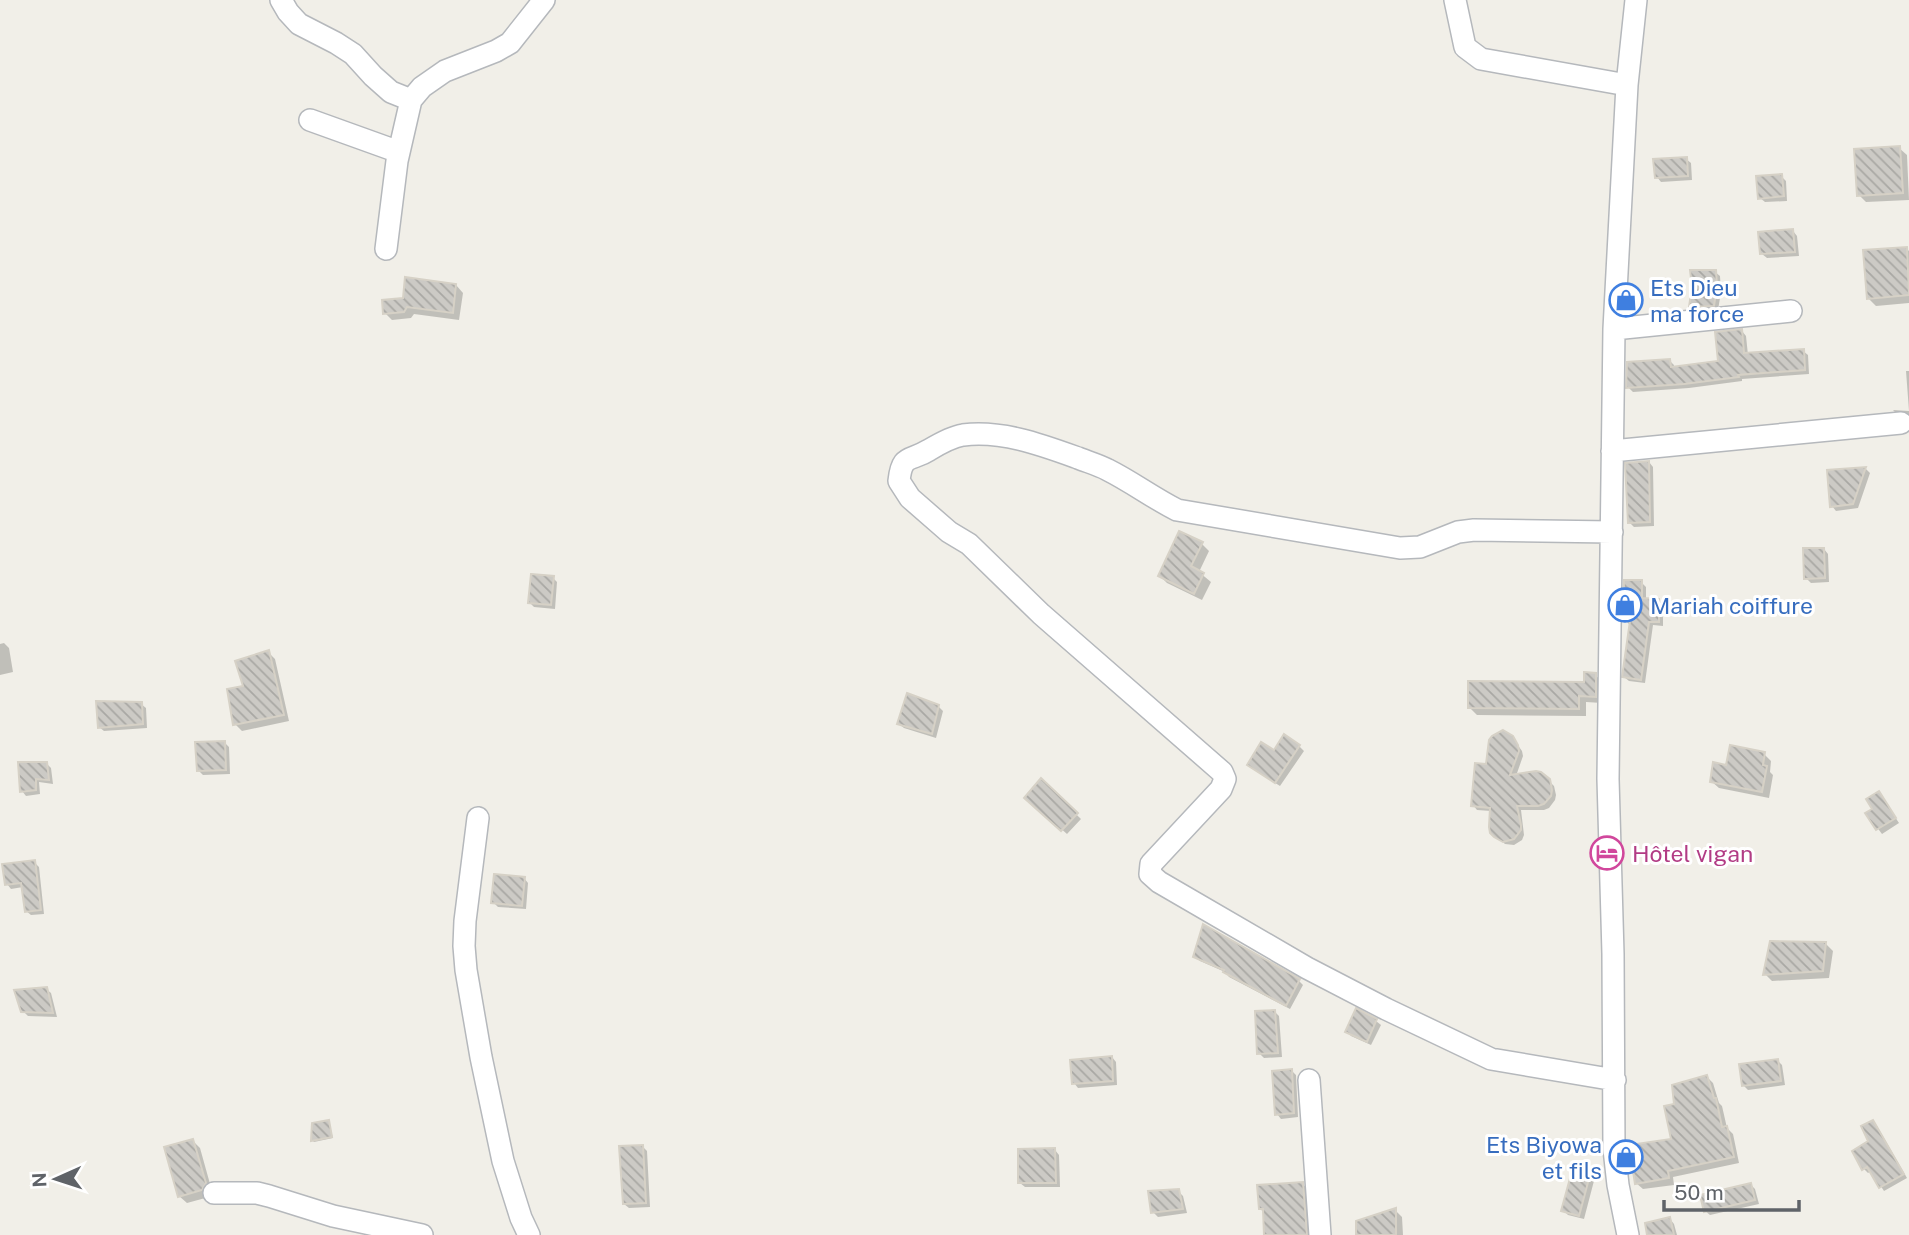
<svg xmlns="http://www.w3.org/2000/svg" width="1909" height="1235" viewBox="0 0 1909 1235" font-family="'Public Sans',sans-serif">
	<defs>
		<pattern id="building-back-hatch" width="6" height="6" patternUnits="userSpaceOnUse" patternTransform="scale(1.75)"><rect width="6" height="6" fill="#cccac5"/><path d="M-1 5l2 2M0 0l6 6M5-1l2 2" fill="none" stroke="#a9a8a4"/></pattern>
	</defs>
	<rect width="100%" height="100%" fill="#f1efe8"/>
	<path fill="#0003" d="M 1899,148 L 1907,155 L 1909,200 L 1866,202 L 1859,195 Z
		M 1686,159 L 1691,163 L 1692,180 L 1661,182 L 1657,177 Z
		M 1781,176 L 1786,181 L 1787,201 L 1765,202 L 1760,198 Z
		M 1793,231 L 1797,236 L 1799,256 L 1767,258 L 1762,254 Z
		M 1906,248 L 1909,251 L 1909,303 L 1876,306 L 1869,299 Z
		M 1715,272 L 1720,276 L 1721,292 L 1718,310 L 1695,311 L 1691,306 L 1693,287 Z
		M 456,285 L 463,293 L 459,320 L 414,314 L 411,318 L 392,320 L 385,313 L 404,299 Z
		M 1742,331 L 1746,336 L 1748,355 L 1803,351 L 1808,355 L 1809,374 L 1742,379 L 1742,381 L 1689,388 L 1633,392 L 1628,387 L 1669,360 L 1674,365 L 1674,369 L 1720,363 Z
		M 1906,371 L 1909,371 L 1909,411 Z
		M 1893,410 L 1909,411 L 1909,416 L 1899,416 Z
		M 1649,462 L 1653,467 L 1654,526 L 1634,527 L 1629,522 Z
		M 1865,468 L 1870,473 L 1858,508 L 1836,511 L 1832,506 Z
		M 1202,544 L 1209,551 L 1199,572 L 1211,582 L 1202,600 L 1167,583 L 1160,576 Z
		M 1824,549 L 1828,554 L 1829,582 L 1811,583 L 1806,578 Z
		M 553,578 L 557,582 L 555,609 L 534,607 L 530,603 Z
		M 1641,582 L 1646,587 L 1646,600 L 1659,600 L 1663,605 L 1663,626 L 1653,625 L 1645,683 L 1629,681 L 1624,677 L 1630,625 L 1625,620 Z
		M 4,643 L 9,648 L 13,672 L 0,675 L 0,644 Z
		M 268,652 L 275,659 L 289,721 L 242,731 L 235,724 Z
		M 1595,675 L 1603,682 L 1602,703 L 1586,702 L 1586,716 L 1477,715 L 1470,708 L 1585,684 Z
		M 141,704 L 146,708 L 147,728 L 104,731 L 99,727 Z
		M 938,706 L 943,711 L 936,738 L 904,728 L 899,724 Z
		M 1512,737 L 1522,751 L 1523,756 L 1516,776 L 1549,781 L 1554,786 L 1556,795 L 1555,800 L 1549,808 L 1544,810 L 1521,810 L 1524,835 L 1522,840 L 1514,845 L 1505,844 L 1492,832 L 1491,811 L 1477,810 L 1473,805 L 1487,766 Z
		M 224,742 L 229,747 L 230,774 L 203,775 L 198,770 Z
		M 1299,746 L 1304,751 L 1280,786 L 1253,769 L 1274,753 Z
		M 1764,754 L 1771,761 L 1770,772 L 1773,775 L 1769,798 L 1719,788 L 1711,781 L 1728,767 Z
		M 47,764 L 51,768 L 53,784 L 39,782 L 40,794 L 26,796 L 22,791 Z
		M 1041,780 L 1081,819 L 1067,834 L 1031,802 Z
		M 1879,793 L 1899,823 L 1882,834 L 1867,814 L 1874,809 Z
		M 34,862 L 39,867 L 44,914 L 31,915 L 26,911 L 23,887 L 11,889 L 7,884 Z
		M 524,878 L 528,883 L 526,909 L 498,907 L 493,902 Z
		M 1826,944 L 1833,951 L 1829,978 L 1772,981 L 1765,974 Z
		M 1195,957 L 1299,981 L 1303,985 L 1290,1009 L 1229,977 L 1225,972 L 1200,961 Z
		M 46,989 L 51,993 L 57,1017 L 28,1016 L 23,1011 Z
		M 1274,1011 L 1279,1016 L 1282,1057 L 1264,1058 L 1259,1053 Z
		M 1376,1021 L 1381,1025 L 1371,1045 L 1351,1036 L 1347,1031 Z
		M 1112,1057 L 1116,1062 L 1117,1085 L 1078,1088 L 1074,1083 Z
		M 1777,1060 L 1782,1065 L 1785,1085 L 1748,1090 L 1744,1086 Z
		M 1291,1070 L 1296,1075 L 1298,1117 L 1281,1119 L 1277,1114 Z
		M 1707,1077 L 1713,1083 L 1719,1103 L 1722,1106 L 1727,1128 L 1733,1134 L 1739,1163 L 1673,1177 L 1674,1185 L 1643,1189 L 1636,1183 L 1673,1140 L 1676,1105 Z
		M 329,1122 L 333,1138 L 314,1142 L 312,1140 Z
		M 1873,1122 L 1877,1126 L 1907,1178 L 1884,1191 L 1871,1171 L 1868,1173 L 1864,1169 L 1854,1152 L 1871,1142 Z
		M 193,1141 L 200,1148 L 212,1191 L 209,1197 L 187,1203 L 179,1196 Z
		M 643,1147 L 647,1151 L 650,1207 L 629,1208 L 624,1204 Z
		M 1055,1150 L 1059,1155 L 1060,1187 L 1025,1187 L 1020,1183 Z
		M 1573,1173 L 1591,1173 L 1595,1177 L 1584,1219 L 1568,1215 L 1563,1210 Z
		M 1302,1184 L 1307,1188 L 1310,1235 L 1266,1235 L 1265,1213 L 1260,1209 Z
		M 1751,1185 L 1755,1189 L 1759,1204 L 1710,1215 L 1705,1211 Z
		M 1178,1191 L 1183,1196 L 1187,1213 L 1158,1217 L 1153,1212 Z
		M 1395,1210 L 1402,1217 L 1403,1235 L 1358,1235 Z
		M 1670,1219 L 1674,1224 L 1677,1235 L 1649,1235 Z"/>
	<path fill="url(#building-back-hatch)" stroke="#d6d1c6" stroke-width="2" d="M 1900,146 L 1903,193 L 1857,196 L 1854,149 Z
		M 1687,157 L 1688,176 L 1655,178 L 1653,159 Z
		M 1782,174 L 1784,196 L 1758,199 L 1756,176 Z
		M 1793,229 L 1795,252 L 1760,254 L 1758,232 Z
		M 1907,247 L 1909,295 L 1867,299 L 1863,250 Z
		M 1690,270 L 1716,270 L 1717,286 L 1714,306 L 1689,307 L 1692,287 Z
		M 405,277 L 456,284 L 453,313 L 407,307 L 404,312 L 383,314 L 382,300 L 403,298 Z
		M 1742,329 L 1744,353 L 1804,349 L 1805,370 L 1738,375 L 1739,377 L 1684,384 L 1626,388 L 1627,362 L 1670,359 L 1671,367 L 1718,361 L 1715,332 Z
		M 1649,461 L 1650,522 L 1628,523 L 1625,463 Z
		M 1866,467 L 1853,504 L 1830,507 L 1827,470 Z
		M 1179,531 L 1203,542 L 1191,566 L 1204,573 L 1194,594 L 1158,576 Z
		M 1803,548 L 1824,548 L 1825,578 L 1804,579 Z
		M 531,574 L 554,576 L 551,605 L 528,603 Z
		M 1624,580 L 1642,580 L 1642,598 L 1659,599 L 1659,622 L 1649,622 L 1641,680 L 1622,677 L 1630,621 L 1623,621 Z
		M 269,650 L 284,715 L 233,725 L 227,689 L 243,686 L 235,661 Z
		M 1584,672 L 1596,673 L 1596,697 L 1579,696 L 1579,709 L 1468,708 L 1468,681 L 1584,682 Z
		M 907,693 L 939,705 L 932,734 L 897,724 Z
		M 96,701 L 142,702 L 143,724 L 98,728 Z
		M 1503,730 L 1513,736 L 1518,745 L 1519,751 L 1510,775 L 1536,771 L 1541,772 L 1550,779 L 1552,790 L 1551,796 L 1544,804 L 1538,806 L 1517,806 L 1521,825 L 1521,830 L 1514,839 L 1503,842 L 1494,837 L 1490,833 L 1489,827 L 1490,808 L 1471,806 L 1475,763 L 1486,764 L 1489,740 L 1492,736 Z
		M 1284,734 L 1300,745 L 1275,783 L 1247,765 L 1261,742 L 1274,750 Z
		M 225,741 L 226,770 L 197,771 L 195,742 Z
		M 1730,745 L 1765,752 L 1763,765 L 1767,766 L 1762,792 L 1710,782 L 1713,762 L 1726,765 Z
		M 18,762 L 47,762 L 49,780 L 36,779 L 36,790 L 20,792 Z
		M 1041,778 L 1078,813 L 1061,831 L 1024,798 Z
		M 1879,791 L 1896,818 L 1876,830 L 1865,813 L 1872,809 L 1866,799 Z
		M 35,860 L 41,910 L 25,912 L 21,883 L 5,885 L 2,864 Z
		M 494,874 L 525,877 L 522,906 L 491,903 Z
		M 1203,924 L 1300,979 L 1286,1006 L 1223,972 L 1224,970 L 1193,957 Z
		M 1770,941 L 1826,942 L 1823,971 L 1763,975 Z
		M 47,987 L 53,1013 L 21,1012 L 14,990 Z
		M 1356,1008 L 1377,1019 L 1367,1042 L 1345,1032 Z
		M 1275,1010 L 1278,1053 L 1257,1054 L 1255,1011 Z
		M 1112,1056 L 1113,1081 L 1072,1084 L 1070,1060 Z
		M 1778,1059 L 1781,1081 L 1742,1086 L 1739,1064 Z
		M 1292,1069 L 1294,1113 L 1275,1115 L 1272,1071 Z
		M 1707,1075 L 1714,1098 L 1716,1098 L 1722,1127 L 1727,1126 L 1734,1157 L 1668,1171 L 1669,1178 L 1635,1184 L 1629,1145 L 1671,1139 L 1664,1106 L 1674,1104 L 1672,1085 Z
		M 329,1120 L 332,1137 L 311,1141 L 312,1123 Z
		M 1873,1120 L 1904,1174 L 1879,1188 L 1867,1167 L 1862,1170 L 1852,1151 L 1868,1141 L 1861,1126 Z
		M 193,1139 L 206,1183 L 202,1190 L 178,1197 L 164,1147 Z
		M 643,1145 L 646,1203 L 623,1204 L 619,1146 Z
		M 1055,1148 L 1056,1183 L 1018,1183 L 1018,1149 Z
		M 1572,1171 L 1591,1171 L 1579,1216 L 1561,1211 Z
		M 1303,1182 L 1307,1235 L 1264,1235 L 1263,1209 L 1259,1209 L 1257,1185 Z
		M 1751,1183 L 1755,1200 L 1704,1212 L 1700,1195 Z
		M 1179,1189 L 1183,1209 L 1151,1213 L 1148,1191 Z
		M 1396,1208 L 1396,1235 L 1356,1235 L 1356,1221 Z
		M 1670,1217 L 1674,1235 L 1647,1235 L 1645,1223 Z"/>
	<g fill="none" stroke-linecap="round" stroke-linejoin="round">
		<defs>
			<path id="minor" d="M 281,0 L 288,12 L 299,24 L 336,43 L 353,54 L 373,76 L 391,92 L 411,100
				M 1455,0 L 1465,47 L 1481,59 L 1627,85
				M 310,120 L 399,152
				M 386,249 L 397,161 L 411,100 L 422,87 L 445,71 L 496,51 L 510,43 L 544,0
				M 1614,329 L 1791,311
				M 1612,451 L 1901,423
				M 1612,532 L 1474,530 L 1458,532 L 1420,547 L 1400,548 L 1177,510 C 1153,498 1132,482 1108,470 C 1099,465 1088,462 1078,458 C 1042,445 1002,430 963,435 C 951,437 939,444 929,450 C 910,462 902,453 899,481 L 910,498 L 949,532 L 969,544 L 1041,614 L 1222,772 L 1225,779 L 1221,789 L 1151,864 L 1150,874 L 1159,882 L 1307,968 L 1386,1009 L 1491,1059 L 1615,1080
				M 478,818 L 465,921 L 464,946 L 466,970 L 481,1057 L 503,1161 L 521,1218 L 529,1235
				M 1309,1080 L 1320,1235
				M 214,1193 L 257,1193 L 269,1196 L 333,1216 L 422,1235
				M 1628,1235 L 1618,1185 L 1614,1149 L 1613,954 L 1608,779 L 1614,329 L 1627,85 L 1636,0"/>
		</defs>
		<use href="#minor" stroke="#b5b8bc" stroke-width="24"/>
		<use href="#minor" stroke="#fff" stroke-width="21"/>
	</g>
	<defs>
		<symbol id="shop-ring" viewBox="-11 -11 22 22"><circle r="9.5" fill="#fff" stroke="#3f7fe0" stroke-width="1.5"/><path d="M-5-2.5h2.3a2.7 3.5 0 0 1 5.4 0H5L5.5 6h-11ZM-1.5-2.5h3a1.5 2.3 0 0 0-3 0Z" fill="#3f7fe0"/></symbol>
		<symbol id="hotel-ring" viewBox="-11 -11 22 22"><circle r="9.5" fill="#fff" stroke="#d1479c" stroke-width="1.5"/><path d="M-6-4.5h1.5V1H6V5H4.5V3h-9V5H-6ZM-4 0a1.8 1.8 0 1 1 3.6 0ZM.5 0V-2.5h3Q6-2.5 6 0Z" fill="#d1479c"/></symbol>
	</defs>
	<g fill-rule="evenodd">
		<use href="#shop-ring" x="1607" y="281" width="38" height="38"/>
		<use href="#shop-ring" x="1606" y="586" width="38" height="38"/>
		<use href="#hotel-ring" x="1588" y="834" width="38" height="38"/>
		<use href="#shop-ring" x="1607" y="1138" width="38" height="38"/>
	</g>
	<g text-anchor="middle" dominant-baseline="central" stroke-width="6" stroke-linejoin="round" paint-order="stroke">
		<g font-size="23" fill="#366cbe" stroke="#fff" text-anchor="start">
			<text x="1650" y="287">Ets Dieu<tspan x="1650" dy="26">ma force</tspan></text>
			<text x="1650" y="605">Mariah coiffure</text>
			<text x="1602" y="1144" text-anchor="end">Ets Biyowa<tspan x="1602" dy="26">et fils</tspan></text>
		</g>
		<g font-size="23" fill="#b23c85" stroke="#fff" text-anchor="start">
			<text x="1632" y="853">Hôtel vigan</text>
		</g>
	</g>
	<g transform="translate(56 1179) rotate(267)" stroke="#ffffff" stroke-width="5" paint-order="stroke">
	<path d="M0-5L12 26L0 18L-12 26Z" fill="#5f6368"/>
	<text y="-10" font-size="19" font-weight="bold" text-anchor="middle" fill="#5f6368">N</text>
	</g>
	<path d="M1664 1200v10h135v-10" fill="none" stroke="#5f6368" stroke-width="3.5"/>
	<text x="1674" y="1200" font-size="21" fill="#5f6368" stroke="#ffffff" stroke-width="5" paint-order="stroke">50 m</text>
</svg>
